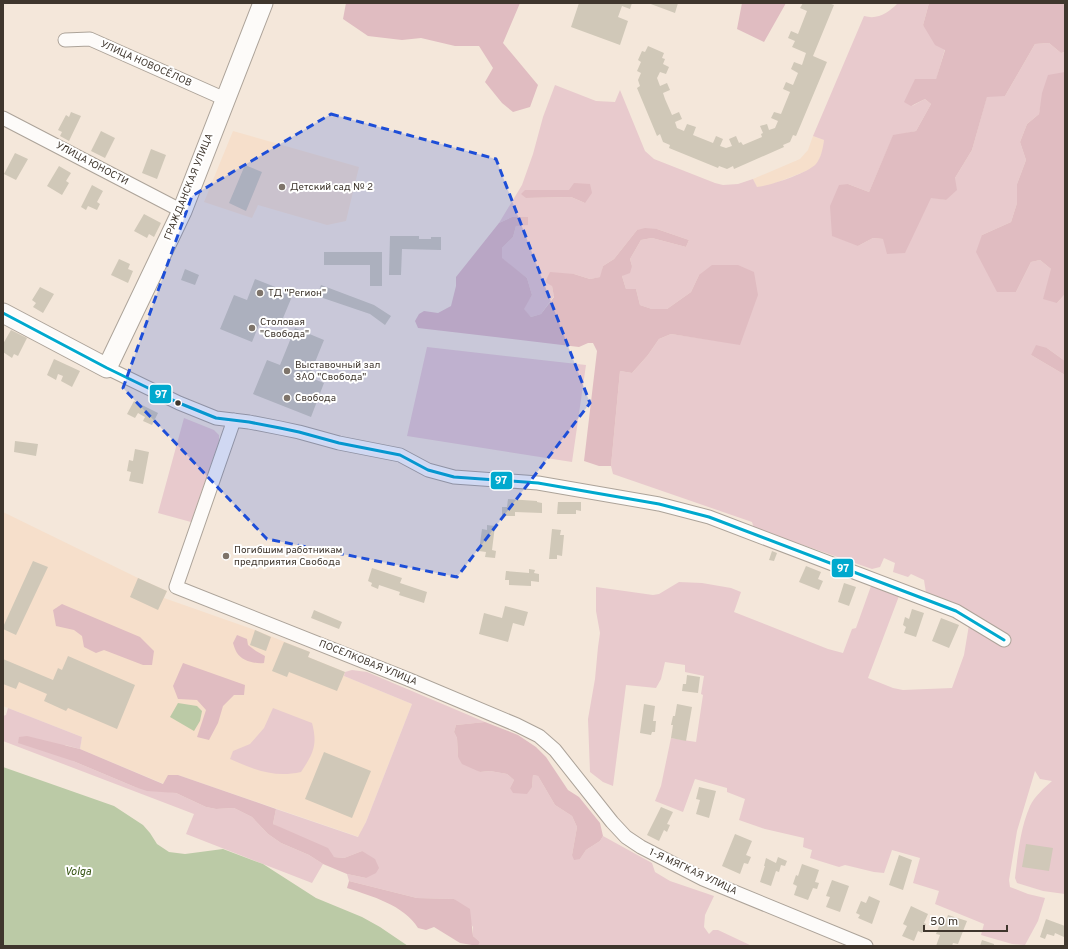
<svg xmlns="http://www.w3.org/2000/svg" width="1068" height="949" viewBox="0 0 1068 949" font-family="Overpass,sans-serif">
	<rect width="100%" height="100%" fill="#f4e7da"/>
	<path fill="#f6dfcb" d="M 233,131 L 359,167 L 346,221 L 327,225 L 258,205 L 252,218 L 204,202 Z
		M 813,136 L 824,140 L 823,150 L 817,164 L 809,170 L 765,187 L 757,188 L 753,179 L 800,159 L 808,150 Z
		M 3,512 L 138,578 L 167,591 L 164,598 L 255,630 L 310,652 L 308,657 L 345,672 L 344,676 L 412,704 L 366,822 L 359,837 L 178,775 L 164,784 L 80,749 L 82,737 L 3,706 Z"/>
	<path fill="#e8cacd" fill-rule="evenodd" d="M 898,3 L 929,3 L 923,25 L 945,49 L 936,80 L 912,106 L 925,99 L 931,104 L 916,131 L 893,136 L 869,192 L 848,184 L 858,246 L 873,238 L 883,239 L 931,197 L 946,200 L 955,178 L 972,150 L 987,96 L 1005,96 L 1035,44 L 1049,43 L 1061,53 L 1065,52 L 1065,72 L 1041,104 L 1039,114 L 1027,124 L 1020,142 L 1026,160 L 1017,184 L 1017,203 L 1011,222 L 982,235 L 1016,292 L 1031,262 L 1040,260 L 1051,269 L 1057,303 L 1065,294 L 1065,361 L 1047,348 L 1031,355 L 1065,375 L 1065,894 L 1043,891 L 1017,883 L 1015,878 C 1018,854 1020,829 1030,806 C 1035,796 1044,788 1052,781 L 1040,779 L 1035,771 L 1017,831 L 1009,880 L 1010,887 L 1028,894 L 1045,898 L 1038,921 L 1025,945 L 1012,944 L 981,935 L 984,924 L 935,904 L 939,891 L 913,883 L 920,858 L 892,850 L 884,873 L 874,872 L 845,865 L 839,867 L 810,858 L 812,850 L 803,847 L 804,838 L 765,829 L 739,820 L 745,799 L 727,792 L 727,788 L 695,779 L 683,812 L 655,801 L 661,786 L 671,738 L 696,742 L 703,695 L 701,694 L 704,676 L 685,672 L 685,665 L 665,662 L 661,679 L 656,688 L 626,685 L 613,786 L 603,782 L 590,772 L 588,719 L 595,679 L 598,647 L 600,633 L 596,611 L 596,587 L 653,595 L 659,594 L 679,582 L 702,583 L 731,588 L 741,592 L 734,612 L 828,649 L 843,653 L 852,629 L 856,628 L 871,586 L 899,596 L 868,678 L 893,688 L 903,690 L 952,688 L 964,655 L 969,625 L 999,643 L 1005,632 L 1001,634 L 926,593 L 924,580 L 911,574 L 908,577 L 893,572 L 895,563 L 884,558 L 880,567 L 872,569 L 754,528 L 752,522 L 613,474 L 611,466 L 620,371 L 632,373 L 648,355 L 659,339 L 671,334 L 740,344 L 699,275 L 691,292 L 667,309 L 652,309 L 640,305 L 636,289 L 626,289 L 622,276 L 632,266 L 630,259 L 641,240 L 652,238 L 686,247 L 689,240 L 657,229 L 637,230 L 614,259 L 603,266 L 601,277 L 590,279 L 574,274 L 552,286 L 554,296 L 541,314 L 531,317 L 523,309 L 532,295 L 527,278 L 502,259 L 502,248 L 513,237 L 516,226 L 528,217 L 512,217 L 499,223 L 522,185 L 533,154 L 543,117 L 555,85 L 596,101 L 615,102 L 620,90 L 645,151 L 654,159 L 715,183 L 723,185 L 738,184 L 753,179 L 757,187 C 769,186 808,173 816,164 C 821,158 823,148 824,140 L 813,136 L 864,16 C 878,20 888,13 898,3 ZM 525,190 L 569,190 L 585,203 L 571,197 L 526,198 Z
		M 427,347 L 586,365 L 572,462 L 407,436 Z
		M 184,418 L 214,430 L 219,435 L 219,441 L 191,522 L 158,513 Z
		M 352,670 L 367,672 L 485,722 L 456,725 L 454,732 L 457,738 L 458,757 L 480,772 L 490,771 L 507,774 L 514,780 L 510,788 L 532,787 L 533,775 L 538,776 L 555,805 L 572,816 L 577,827 L 572,855 L 580,859 L 586,850 L 600,841 L 603,836 L 652,863 L 655,872 L 670,881 L 714,896 L 705,915 L 704,927 L 709,934 L 713,930 L 718,930 L 752,946 L 478,946 L 480,942 L 473,936 L 473,927 L 454,899 L 417,898 L 349,881 L 347,874 L 366,878 L 362,851 L 344,858 L 334,857 L 273,824 L 276,809 L 358,837 L 366,822 L 412,704 L 344,676 L 345,672 Z
		M 8,708 L 82,737 L 80,749 L 65,745 L 73,761 L 135,787 L 176,793 L 206,807 L 216,809 L 234,808 L 252,817 L 268,834 L 281,843 L 309,855 L 323,864 L 312,883 L 186,834 L 194,814 L 3,741 L 3,716 L 6,715 Z
		M 273,708 L 312,723 C 318,745 313,754 301,772 C 274,778 255,770 230,759 L 233,751 L 250,744 L 264,728 Z"/>
	<path fill="#e0bcc1" d="M 346,3 L 520,3 L 503,43 L 538,85 L 530,107 L 513,112 L 502,103 L 485,82 L 493,68 L 479,46 L 455,46 L 421,38 L 402,40 L 368,36 L 343,19 Z
		M 742,3 L 786,3 L 764,42 L 737,29 Z
		M 929,3 L 1065,3 L 1065,52 L 1061,53 L 1049,43 L 1035,44 L 1005,96 L 987,97 L 972,150 L 955,178 L 957,190 L 946,200 L 931,198 L 905,253 L 887,254 L 883,239 L 873,238 L 858,246 L 832,236 L 830,206 L 839,185 L 848,184 L 869,192 L 893,135 L 916,131 L 931,104 L 925,99 L 911,106 L 904,102 L 915,79 L 936,79 L 945,50 L 935,45 L 923,25 Z
		M 1065,72 L 1065,294 L 1057,303 L 1043,299 L 1051,269 L 1040,260 L 1031,262 L 1016,292 L 997,292 L 976,252 L 982,235 L 1011,222 L 1017,203 L 1017,184 L 1026,160 L 1020,142 L 1027,124 L 1039,114 L 1042,93 L 1048,75 Z
		M 574,183 L 590,184 L 592,193 L 585,203 L 571,197 L 526,198 L 521,194 L 525,190 L 569,190 Z
		M 512,217 L 528,217 L 528,225 L 516,226 L 513,237 L 502,248 L 502,258 L 527,278 L 532,295 L 524,309 L 531,317 L 541,314 L 554,297 L 552,286 L 545,282 L 550,272 L 574,274 L 590,279 L 600,277 L 603,266 L 614,259 L 637,230 L 645,228 L 657,229 L 689,240 L 686,247 L 652,238 L 641,240 L 630,259 L 632,266 L 630,273 L 622,276 L 626,289 L 636,289 L 640,305 L 652,309 L 667,309 L 691,292 L 699,275 L 712,265 L 738,265 L 754,272 L 758,295 L 740,345 L 671,334 L 659,339 L 648,355 L 632,373 L 620,371 L 611,466 L 599,466 L 584,461 L 597,351 L 593,343 L 588,343 L 579,347 L 418,328 L 415,321 L 419,314 L 424,311 L 438,313 L 451,306 L 456,286 L 456,277 L 499,223 Z
		M 1036,345 L 1047,348 L 1065,361 L 1065,375 L 1031,355 Z
		M 62,604 L 140,637 L 154,651 L 152,665 L 143,665 L 104,650 L 96,653 L 84,647 L 82,636 L 74,630 L 56,626 L 53,610 Z
		M 237,635 L 247,639 L 248,645 L 256,651 L 265,656 L 264,663 C 255,664 242,661 237,653 C 235,650 234,646 233,643 Z
		M 183,663 L 245,685 L 244,695 L 234,695 L 223,706 L 218,723 L 209,740 L 197,737 L 206,710 L 197,700 L 178,699 L 173,686 Z
		M 485,722 L 518,735 L 536,747 L 546,757 L 568,790 L 579,797 L 600,823 L 603,836 L 600,841 L 586,850 L 580,859 L 574,860 L 572,855 L 577,827 L 572,816 L 555,805 L 538,776 L 533,775 L 532,787 L 527,794 L 513,793 L 510,788 L 514,780 L 507,774 L 490,771 L 480,772 L 462,764 L 458,757 L 457,738 L 454,732 L 456,725 Z
		M 27,736 L 80,749 L 163,784 L 168,775 L 178,775 L 276,809 L 273,824 L 328,848 L 334,857 L 344,858 L 362,851 L 375,859 L 379,868 L 376,873 L 366,878 L 347,874 L 323,864 L 309,855 L 281,843 L 268,834 L 252,817 L 234,808 L 216,809 L 206,807 L 176,793 L 147,791 L 135,787 L 73,761 L 18,743 L 19,737 Z
		M 349,881 L 417,898 L 454,899 L 470,909 L 473,936 L 480,942 L 478,946 L 460,943 L 434,927 L 426,930 L 418,928 C 404,905 371,896 347,888 Z"/>
	<path fill="#bbcaa6" d="M 178,703 L 197,706 L 202,711 L 200,721 L 194,731 L 170,717 Z
		M 3,767 L 114,806 L 143,825 L 150,833 L 157,844 L 169,852 L 185,854 L 223,849 L 263,864 L 316,898 L 362,917 L 380,927 L 408,946 L 3,946 Z"/>
	<path fill="#d0c8b8" d="M 579,3 L 632,3 L 630,9 L 622,6 L 618,17 L 628,21 L 620,45 L 571,27 Z
		M 648,3 L 678,3 L 675,13 Z
		M 803,3 L 828,3 L 834,5 L 813,56 L 827,62 L 796,136 L 793,135 L 790,142 L 783,145 L 784,147 L 734,169 L 733,166 L 727,169 L 719,166 L 718,168 L 669,148 L 670,145 L 663,142 L 660,134 L 657,136 L 637,88 L 640,86 L 638,80 L 641,73 L 637,71 L 641,62 L 638,60 L 642,51 L 645,52 L 648,46 L 664,53 L 662,58 L 665,59 L 663,64 L 669,67 L 666,74 L 660,72 L 657,78 L 660,86 L 667,83 L 670,90 L 663,93 L 665,99 L 672,115 L 679,112 L 682,119 L 675,122 L 677,128 L 684,131 L 687,124 L 696,127 L 693,135 L 713,143 L 716,136 L 723,139 L 720,146 L 726,148 L 732,146 L 729,139 L 736,136 L 739,143 L 741,142 L 743,145 L 762,137 L 761,134 L 763,133 L 760,126 L 767,124 L 769,130 L 775,128 L 778,121 L 771,118 L 774,112 L 781,114 L 790,92 L 783,89 L 786,82 L 793,85 L 798,73 L 791,69 L 794,62 L 802,65 L 806,53 L 792,47 L 795,41 L 788,38 L 791,31 L 798,34 L 807,11 L 800,8 Z
		M 71,112 L 81,116 L 69,141 L 60,136 L 62,132 L 58,130 L 66,115 L 69,117 Z
		M 101,131 L 115,138 L 105,158 L 91,151 Z
		M 151,149 L 166,155 L 157,179 L 142,173 Z
		M 15,153 L 28,159 L 16,180 L 4,174 Z
		M 245,165 L 262,172 L 246,211 L 229,203 Z
		M 59,166 L 71,173 L 66,181 L 69,183 L 62,195 L 47,186 Z
		M 92,185 L 103,191 L 97,202 L 100,204 L 97,210 L 88,206 L 86,210 L 81,207 Z
		M 144,214 L 161,223 L 154,237 L 149,234 L 147,238 L 134,231 Z
		M 390,236 L 419,236 L 419,239 L 431,239 L 431,237 L 441,237 L 441,250 L 402,249 L 401,275 L 389,275 Z
		M 324,252 L 382,252 L 382,286 L 370,286 L 370,265 L 324,265 Z
		M 119,259 L 130,264 L 128,269 L 133,271 L 128,283 L 111,275 Z
		M 185,269 L 199,275 L 195,285 L 181,280 Z
		M 255,279 L 293,294 L 281,323 L 263,315 L 252,342 L 220,329 L 234,295 L 247,300 Z
		M 321,285 L 374,305 L 391,316 L 385,325 L 370,314 L 317,296 Z
		M 40,287 L 54,294 L 43,313 L 33,307 L 36,303 L 32,300 Z
		M 295,328 L 324,340 L 309,377 L 324,383 L 311,417 L 253,394 L 267,360 L 280,365 Z
		M 11,330 L 27,338 L 18,356 L 14,354 L 12,358 L 3,352 L 3,344 Z
		M 54,359 L 80,371 L 72,387 L 61,381 L 63,376 L 58,374 L 56,380 L 47,375 Z
		M 134,401 L 158,413 L 152,425 L 143,421 L 145,417 L 138,413 L 135,418 L 127,414 Z
		M 15,441 L 38,444 L 36,456 L 14,452 Z
		M 135,449 L 149,452 L 143,484 L 129,481 L 131,472 L 127,471 L 129,460 L 133,461 Z
		M 508,499 L 537,501 L 537,502 L 542,503 L 542,513 L 515,512 L 515,516 L 502,516 L 502,507 L 507,507 Z
		M 558,502 L 581,502 L 581,511 L 576,510 L 576,514 L 557,514 Z
		M 487,525 L 495,526 L 492,550 L 496,551 L 495,558 L 485,557 L 486,552 L 479,551 L 482,529 L 487,530 Z
		M 552,529 L 561,530 L 560,535 L 564,535 L 562,556 L 557,555 L 557,559 L 549,559 Z
		M 772,551 L 777,553 L 774,561 L 769,560 Z
		M 33,561 L 48,567 L 16,635 L 3,629 L 3,627 Z
		M 806,566 L 821,572 L 818,579 L 823,581 L 819,590 L 799,582 Z
		M 372,568 L 402,578 L 400,583 L 427,592 L 424,603 L 399,595 L 400,592 L 379,585 L 378,589 L 371,586 L 372,583 L 368,581 Z
		M 529,569 L 535,570 L 534,573 L 539,574 L 539,582 L 531,581 L 531,586 L 509,585 L 509,580 L 505,580 L 506,571 L 529,573 Z
		M 138,578 L 167,591 L 158,610 L 130,597 Z
		M 844,583 L 856,587 L 849,606 L 838,602 Z
		M 505,606 L 528,612 L 524,626 L 513,623 L 508,642 L 479,634 L 484,613 L 502,618 Z
		M 912,609 L 924,613 L 916,637 L 904,633 L 906,627 L 903,625 L 905,617 L 909,619 Z
		M 314,610 L 342,622 L 339,629 L 311,618 Z
		M 941,618 L 959,625 L 949,648 L 932,641 Z
		M 255,630 L 271,637 L 266,651 L 250,645 Z
		M 284,642 L 310,652 L 308,657 L 345,672 L 337,691 L 289,672 L 287,677 L 272,671 Z
		M 68,656 L 135,685 L 117,729 L 68,708 L 66,711 L 44,701 L 47,694 L 19,682 L 16,689 L 3,684 L 3,659 L 53,680 L 58,668 L 62,670 Z
		M 687,675 L 700,677 L 698,693 L 682,691 L 683,684 L 686,684 Z
		M 644,704 L 655,706 L 653,721 L 656,721 L 655,732 L 652,732 L 651,735 L 640,733 Z
		M 677,704 L 692,707 L 686,741 L 671,738 L 673,725 L 671,725 L 673,716 L 675,716 Z
		M 324,752 L 371,771 L 352,818 L 305,799 Z
		M 699,787 L 716,791 L 709,818 L 696,814 L 700,800 L 696,799 Z
		M 661,807 L 673,812 L 667,824 L 670,825 L 667,832 L 664,830 L 659,841 L 647,835 Z
		M 735,834 L 752,841 L 746,855 L 751,857 L 748,864 L 744,863 L 740,874 L 722,866 Z
		M 1026,844 L 1053,848 L 1049,871 L 1022,867 Z
		M 899,855 L 912,860 L 903,890 L 889,885 Z
		M 778,857 L 787,861 L 785,866 L 781,865 L 779,872 L 776,871 L 771,886 L 760,882 L 765,866 L 764,866 L 766,858 L 776,863 Z
		M 802,864 L 819,870 L 815,882 L 819,883 L 817,889 L 813,888 L 808,900 L 794,895 L 797,886 L 793,884 L 796,875 L 798,876 Z
		M 832,880 L 849,886 L 840,912 L 826,907 L 830,897 L 826,896 Z
		M 869,896 L 880,901 L 872,924 L 858,918 L 860,915 L 856,913 L 861,901 L 866,903 Z
		M 911,906 L 928,914 L 924,923 L 926,924 L 922,933 L 918,931 L 914,941 L 902,936 L 907,926 L 903,924 Z
		M 948,915 L 967,921 L 958,944 L 953,943 L 952,946 L 936,946 L 940,935 L 936,934 L 941,921 L 945,923 Z
		M 1046,919 L 1065,926 L 1064,937 L 1055,933 L 1054,936 L 1047,934 L 1045,939 L 1040,937 Z
		M 982,940 L 994,944 L 994,946 L 980,946 Z"/>
	<g fill="none" stroke-linecap="round" stroke-linejoin="round">
		<defs>
			<path id="street" d="M 65,40 L 90,39 L 225,99
				M 3,118 L 182,211
				M 107,368 L 179,403 L 216,418 L 249,422 L 280,428 L 299,432 L 339,443 L 400,455 L 428,470 L 454,477 L 538,483 L 659,504 L 709,517 L 956,611 L 1004,640
				M 234,420 L 176,587 L 410,680 L 517,725 L 539,736 L 555,750 L 612,822 L 626,837 L 641,847 L 703,879 L 866,946"/>
			<path id="secondary" d="M 3,313 L 107,368 L 182,211 L 263,3"/>
		</defs>
		<use href="#street" stroke="#aca399" stroke-width="15"/>
		<use href="#secondary" stroke="#aca399" stroke-width="21"/>
		<use href="#street" stroke="#fdfbf9" stroke-width="13"/>
		<use href="#secondary" stroke="#fdfbf9" stroke-width="19"/>
		<defs>
			<path id="bus-1" d="M 3,313 L 107,368 L 179,403 L 216,418 L 249,422 L 280,428 L 299,432 L 339,443 L 400,455 L 428,470 L 454,477 L 538,483 L 659,504 L 709,517 L 956,611 L 1004,640"/>
		</defs>
		<use href="#bus-1" stroke="#fff" stroke-width="6"/>
		<use href="#bus-1" stroke="#00a9ce" stroke-width="3"/>
	</g>
	<path fill="#1d4ed8" fill-opacity="0.2" stroke="#1d4ed8" stroke-width="3" stroke-dasharray="8 5" stroke-linejoin="round" d="M 331,114 L 496,159 L 590,403 L 457,577 L 267,539 L 123,388 L 192,196 Z"/>
	<g fill="#7e746a" stroke="#fff" stroke-width="1.5">
		<circle cx="282" cy="187" r="4"/>
		<circle cx="260" cy="293" r="4"/>
		<circle cx="252" cy="328" r="4"/>
		<circle cx="287" cy="371" r="4"/>
		<circle cx="287" cy="398" r="4"/>
		<circle cx="226" cy="556" r="4"/>
	</g>
	<circle fill="#3f362d" stroke="#fff" stroke-width="1.5" cx="178" cy="403" r="3.5"/>
	<g text-anchor="middle" dominant-baseline="central" stroke-width="4" stroke-linejoin="round" paint-order="stroke">
		<g font-size="10" fill="#3f362d" stroke="#fff">
			<text transform="translate(146 64) rotate(24)">УЛИЦА НОВОСЁЛОВ</text>
			<text transform="translate(92 164) rotate(28)">УЛИЦА ЮНОСТИ</text>
			<text transform="translate(189 187) rotate(-68)">ГРАЖДАНСКАЯ УЛИЦА</text>
			<text transform="translate(368 663) rotate(22)">ПОСЕЛКОВАЯ УЛИЦА</text>
			<text transform="translate(693 872) rotate(25)">1-Я МЯГКАЯ УЛИЦА</text>
		</g>
		<g font-size="10" fill="#3f362d" stroke="#fff" text-anchor="start">
			<text x="290" y="187">Детский сад № 2</text>
			<text x="268" y="293">ТД "Регион"</text>
			<text x="260" y="322">Столовая<tspan x="260" dy="12">"Свобода"</tspan></text>
			<text x="295" y="365">Выставочный зал<tspan x="295" dy="12">ЗАО "Свобода"</tspan></text>
			<text x="295" y="398">Свобода</text>
			<text x="234" y="550">Погибшим работникам<tspan x="234" dy="12">предприятия Свобода</tspan></text>
		</g>
		<g font-size="11" font-style="italic" fill="#2e4d09" stroke="#fff">
			<text x="78" y="872">Volga</text>
		</g>
	</g>
	<g stroke="#fff" stroke-width="1.5">
		<rect x="149" y="384" width="23" height="20" rx="4" fill="#00a9ce"/>
		<rect x="490" y="471" width="23" height="19" rx="4" fill="#00a9ce"/>
		<rect x="831" y="558" width="23" height="20" rx="4" fill="#00a9ce"/>
	</g>
	<g font-size="11" text-anchor="middle" font-weight="bold" fill="#fff">
		<text x="161" y="398">97</text>
		<text x="501" y="484">97</text>
		<text x="843" y="572">97</text>
	</g>
	<rect width="1068" height="949" fill="none" stroke="#3f362d" stroke-width="8"/>
	<path d="M924 925v6h83v-6" fill="none" stroke="#3f362d" stroke-width="2"/>
	<text x="930" y="925" font-size="12" fill="#3f362d" stroke="#ffffff" stroke-width="3" paint-order="stroke">50 m</text>
</svg>
